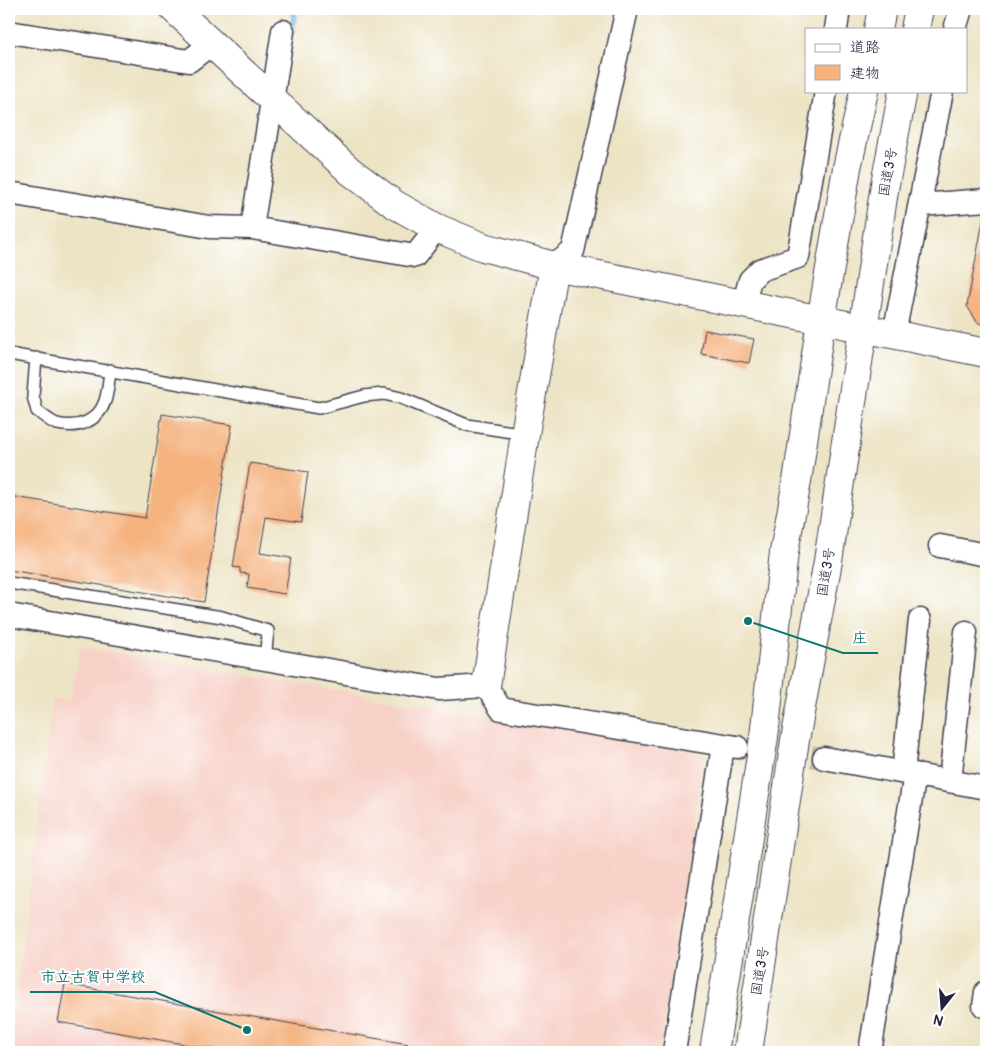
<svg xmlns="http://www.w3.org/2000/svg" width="995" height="1061" viewBox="0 0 995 1061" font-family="Pangolin,'Klee One',sans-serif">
	<rect width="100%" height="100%" fill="#fff"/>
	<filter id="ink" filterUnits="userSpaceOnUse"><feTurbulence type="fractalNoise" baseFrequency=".02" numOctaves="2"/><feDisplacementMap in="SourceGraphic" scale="10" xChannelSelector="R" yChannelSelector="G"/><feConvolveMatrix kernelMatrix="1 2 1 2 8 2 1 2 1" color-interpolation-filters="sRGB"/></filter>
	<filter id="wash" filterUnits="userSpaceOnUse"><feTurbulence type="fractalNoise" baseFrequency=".0096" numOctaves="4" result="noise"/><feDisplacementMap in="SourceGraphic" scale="20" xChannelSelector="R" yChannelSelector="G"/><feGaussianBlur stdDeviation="1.12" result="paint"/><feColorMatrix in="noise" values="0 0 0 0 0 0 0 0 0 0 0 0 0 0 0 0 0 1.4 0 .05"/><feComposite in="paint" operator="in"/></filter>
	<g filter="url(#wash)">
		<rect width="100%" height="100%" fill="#ede4c5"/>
		<path fill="#f7d1c8" d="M 81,647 L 704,753 L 659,1052 L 10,1052 L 52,699 L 70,701 Z"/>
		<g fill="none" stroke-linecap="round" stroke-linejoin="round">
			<path stroke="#67adde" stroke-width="6" d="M 292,33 L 295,9"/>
		</g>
		<g id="blocks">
			<path fill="#f5b380" d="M 985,210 L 986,210 L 986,324 L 978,323 L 967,306 Z
				M 705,330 L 754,339 L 749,363 L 701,354 Z
				M 162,414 L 232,425 L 204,602 L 9,570 L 9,496 L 145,518 Z
				M 250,463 L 308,472 L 301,522 L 266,517 L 260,553 L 291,558 L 285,594 L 247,588 L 249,574 L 240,573 L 240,568 L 233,567 Z
				M 65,984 L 408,1044 L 407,1052 L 229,1052 L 58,1022 Z"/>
		</g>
	</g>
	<g filter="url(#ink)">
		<use href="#blocks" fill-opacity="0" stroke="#403f50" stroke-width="1"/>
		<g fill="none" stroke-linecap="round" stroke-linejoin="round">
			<path stroke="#c4bda9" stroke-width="22" stroke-dasharray="22 11" stroke-linecap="butt" d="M 746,748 L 824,758"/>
			<defs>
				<path id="lane" d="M 9,354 L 319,408 L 364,396 L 384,394 L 401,398 L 467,425 L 525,434
					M 36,358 L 33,396 L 37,411 C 43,415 50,422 57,424 C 77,429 98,422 105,401 C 108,392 109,380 110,370
					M 9,583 L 222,617 L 268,631 L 265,659"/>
				<path id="street" d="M 836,29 L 839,9
					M 955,29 L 961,9
					M 9,32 L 189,61 L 211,44
					M 9,193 L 209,227 L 252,228 L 415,256 L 437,228
					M 920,205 L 986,200
					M 252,228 L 283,31
					M 554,266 L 573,251 L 627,9
					M 743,305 L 750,280 L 760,270 L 798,257 L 826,91
					M 894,334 L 942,91
					M 940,546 L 986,555
					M 9,615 L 439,689 L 486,686 L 501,709 L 737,747
					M 824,758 L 986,788
					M 903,772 L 920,620
					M 950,781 L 966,632
					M 984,1006 L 986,992
					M 674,1052 L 723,746
					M 870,1052 L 915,774"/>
				<path id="secondary" d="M 174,9 L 350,171 L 394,204 L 437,228 L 483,247 L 554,266 L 986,353
					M 486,686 L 525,434 L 554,266"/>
				<path id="highway" d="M 878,29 L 882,9
					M 915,29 L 919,9
					M 714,1052 L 764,737 L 784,552 L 797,481 L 821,321 L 847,168 L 864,91
					M 748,1052 L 795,740 L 828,561 L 885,184 L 903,91"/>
			</defs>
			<use href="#lane" stroke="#403f50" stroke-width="14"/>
			<use href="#street" stroke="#403f50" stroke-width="25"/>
			<use href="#secondary" stroke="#403f50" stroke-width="30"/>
			<use href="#highway" stroke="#403f50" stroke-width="30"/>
			<use href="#lane" stroke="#fff" stroke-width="11"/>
			<use href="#street" stroke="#fff" stroke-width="22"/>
			<use href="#secondary" stroke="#fff" stroke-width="28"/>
			<use href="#highway" stroke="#fff" stroke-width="28"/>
		</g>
	</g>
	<g text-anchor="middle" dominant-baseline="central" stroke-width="4" stroke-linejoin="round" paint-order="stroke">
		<g font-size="14" fill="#22223b" stroke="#fff">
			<text transform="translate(888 172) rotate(-80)">国道3号</text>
			<text transform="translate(826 572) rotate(-81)">国道3号</text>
			<text transform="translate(760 971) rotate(-81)">国道3号</text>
		</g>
	</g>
	<path fill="none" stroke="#0f766e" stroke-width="2" d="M748 621L843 653H878M247 1030L155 992H30"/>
	<g fill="#0f766e" stroke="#fff" stroke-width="2">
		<circle cx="748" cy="621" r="5"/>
		<circle cx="247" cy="1030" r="5"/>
	</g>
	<g font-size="15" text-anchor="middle" font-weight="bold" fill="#0f766e" stroke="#fff" stroke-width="4" stroke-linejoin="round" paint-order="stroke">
		<text x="860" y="643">庄</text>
		<text x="93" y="982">市立古賀中学校</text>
	</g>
	<rect width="995" height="1061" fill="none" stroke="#fff" stroke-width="30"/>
	<rect x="805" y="28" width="162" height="65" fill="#ffffff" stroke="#a7a7b1"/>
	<rect x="815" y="44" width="25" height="8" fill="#ffffff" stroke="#a7a7b1"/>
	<text x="850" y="52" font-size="15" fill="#22223b">道路</text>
	<rect x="815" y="65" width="25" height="15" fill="#f5b380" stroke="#a7a7b1"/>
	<text x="850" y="78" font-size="15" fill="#22223b">建物</text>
	<g transform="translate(942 1008) rotate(197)" stroke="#ffffff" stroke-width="4" paint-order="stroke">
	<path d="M0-4L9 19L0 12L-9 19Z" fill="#22223b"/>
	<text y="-8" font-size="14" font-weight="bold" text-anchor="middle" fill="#22223b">N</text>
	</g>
</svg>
